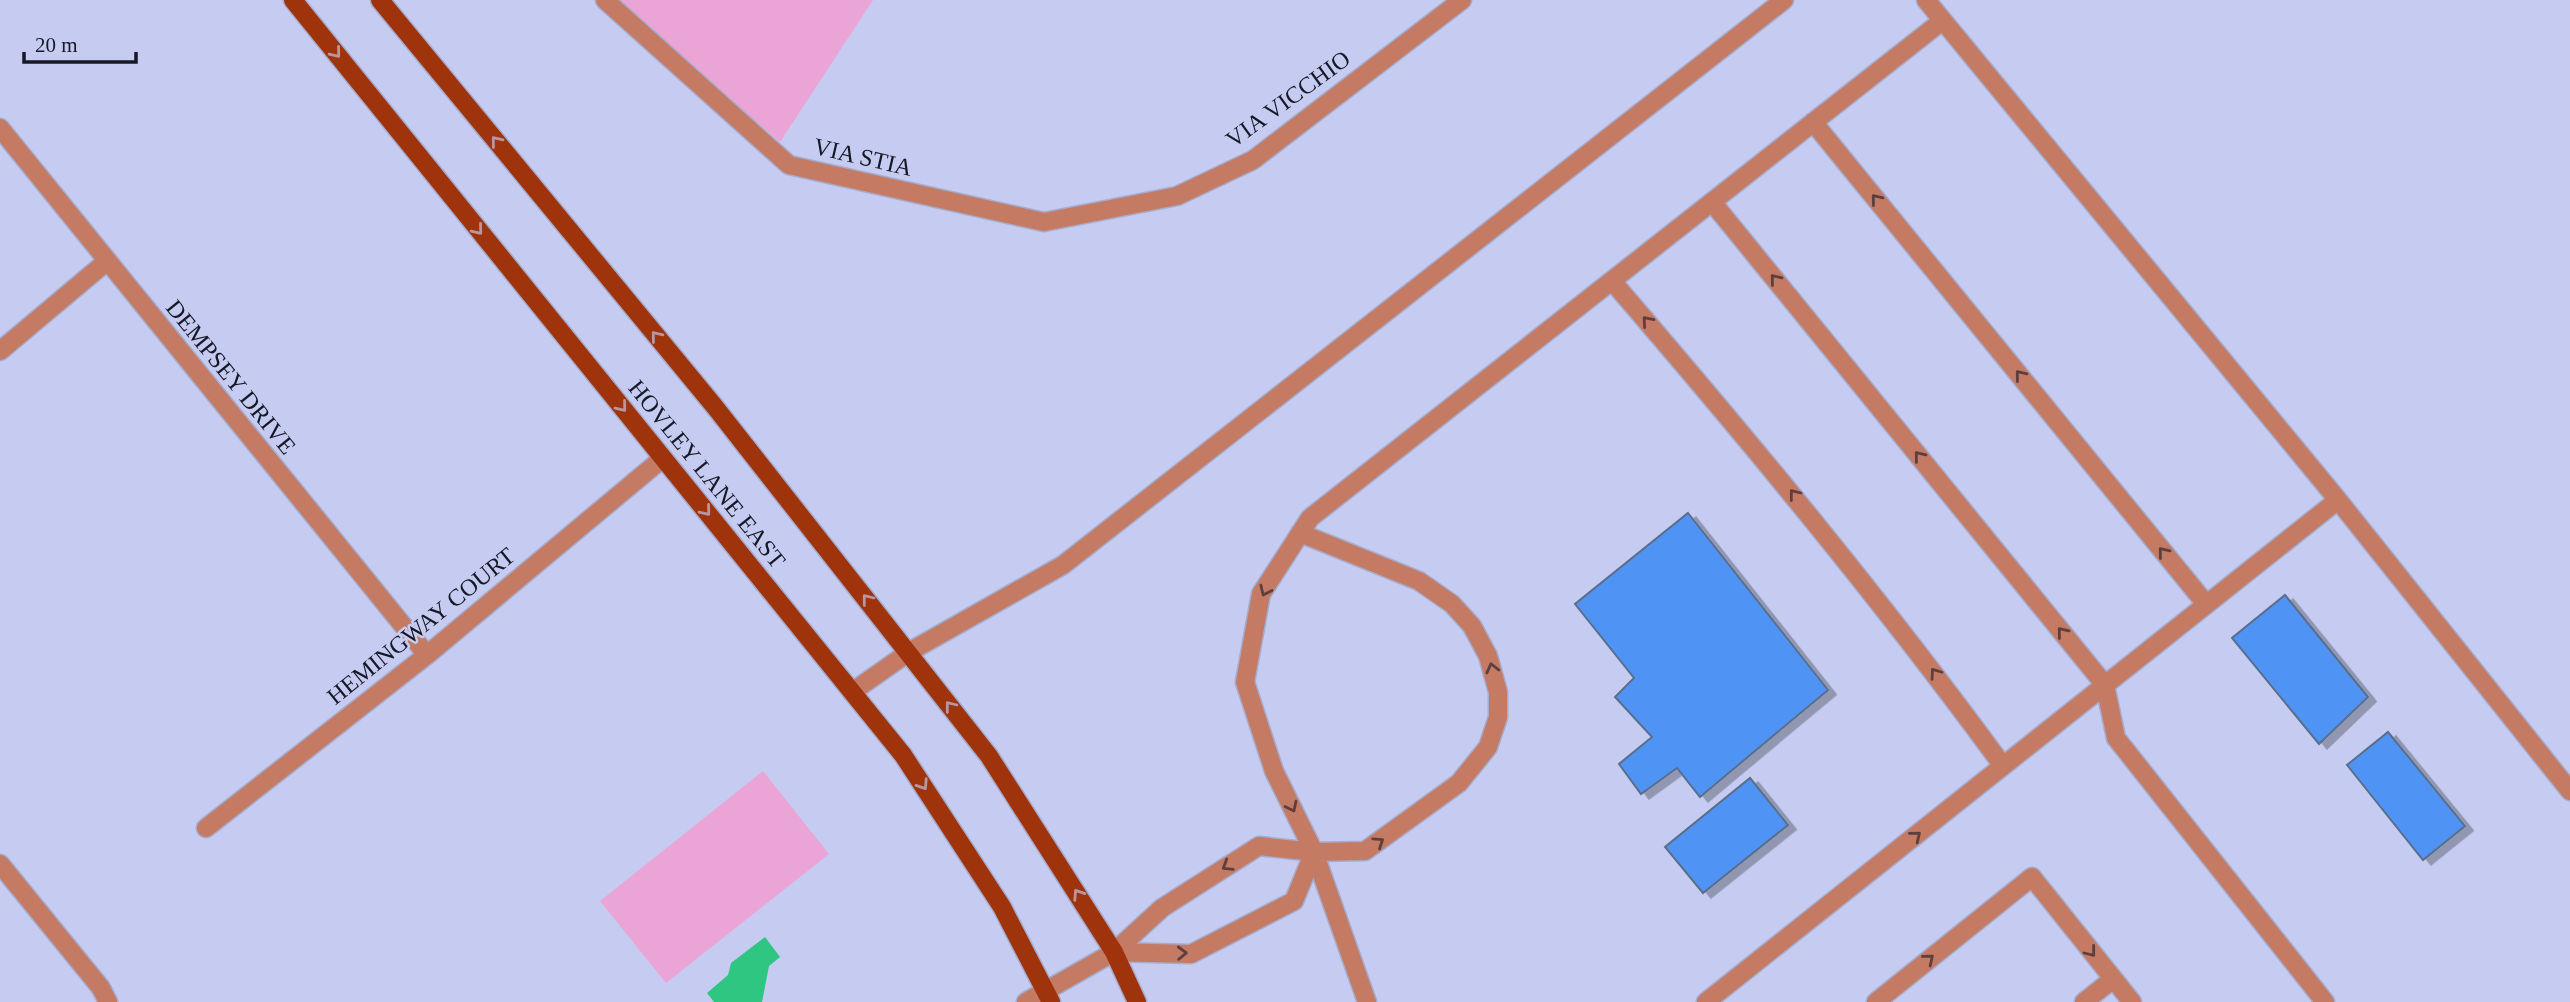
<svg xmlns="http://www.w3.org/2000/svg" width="2570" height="1002" viewBox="0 0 2570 1002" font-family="Georgia,serif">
	<defs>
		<filter id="shadow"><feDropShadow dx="8" dy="4.5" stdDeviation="0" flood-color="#0004"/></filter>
	</defs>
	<rect width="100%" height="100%" fill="#c6ccf1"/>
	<path fill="#eaa4d6" d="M 616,0 L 873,0 L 780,142 Z
		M 763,771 L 829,854 L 666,983 L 600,901 Z"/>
	<path fill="#2ec680" d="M 765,937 L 780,957 L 769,966 L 762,1002 L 714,1002 L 707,993 L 728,975 L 731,963 Z"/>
	<path fill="#5094f5" stroke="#5a6e8b" stroke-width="2" filter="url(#shadow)" d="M 1688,513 L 1828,690 L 1700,797 L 1677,768 L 1641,794 L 1619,764 L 1652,737 L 1615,697 L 1634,678 L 1575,604 Z
		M 2285,595 L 2368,697 L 2319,744 L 2232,638 Z
		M 2388,732 L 2465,826 L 2423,860 L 2347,765 Z
		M 1750,778 L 1788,825 L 1703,893 L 1665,847 Z"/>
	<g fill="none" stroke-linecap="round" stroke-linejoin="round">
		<defs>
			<path id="minor" d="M 605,0 L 789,165 L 1044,222 L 1177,196 L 1253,160 L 1462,0
				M 1926,0 L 2338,500 L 2003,766
				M 1813,122 L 2206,604
				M 0,128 L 427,655
				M 1712,202 L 2105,685 L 2116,738 L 2325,1002
				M 1612,281 C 1748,439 1880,598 2003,766 L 1706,1002
				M 0,351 L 106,262
				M 2338,500 L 2570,791
				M 852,692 L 909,652 L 1063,565 L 1784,0
				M 206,828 L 427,655 L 663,458
				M 0,864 L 101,988 L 108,1002
				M 1114,952 L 1191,954 L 1294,901 L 1314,852
				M 1026,1002 L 1114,952 L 1162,908 L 1259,846 L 1314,852 L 1365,851 L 1459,783 L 1488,747 L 1498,717 L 1498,692 L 1488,656 L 1472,626 L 1452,604 L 1419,581 L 1300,533
				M 1367,1002 L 1314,852 L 1274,771 L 1245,682 L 1261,594 L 1310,518 L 1942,21
				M 1876,1002 L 2032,877 L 2132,1002
				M 2084,1002 L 2113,979"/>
			<path id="major" d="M 293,0 L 903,755 L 1002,907 L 1051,1002
				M 380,0 L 715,407 L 989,756 L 1114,952 L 1137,1002"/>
		</defs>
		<use href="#minor" stroke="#a6accc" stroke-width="21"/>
		<use href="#major" stroke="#a6accc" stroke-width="21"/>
		<use href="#minor" stroke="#c57a64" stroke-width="18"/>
		<use href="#major" stroke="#9f330c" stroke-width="18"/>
	</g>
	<defs><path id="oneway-chevron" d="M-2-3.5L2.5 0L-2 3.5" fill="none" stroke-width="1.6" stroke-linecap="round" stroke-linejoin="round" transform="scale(1.75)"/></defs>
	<g stroke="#b896a1">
		<use href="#oneway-chevron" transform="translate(336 53) rotate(51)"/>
		<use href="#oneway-chevron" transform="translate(496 141) rotate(-129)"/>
		<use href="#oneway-chevron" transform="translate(478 230) rotate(51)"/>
		<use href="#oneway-chevron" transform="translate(656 336) rotate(-129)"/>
		<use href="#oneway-chevron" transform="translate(622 407) rotate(51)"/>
		<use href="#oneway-chevron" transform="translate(706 511) rotate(51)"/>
		<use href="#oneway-chevron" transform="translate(867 599) rotate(-128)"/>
		<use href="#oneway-chevron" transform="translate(950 706) rotate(-128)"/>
		<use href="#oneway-chevron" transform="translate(923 785) rotate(57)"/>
		<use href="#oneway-chevron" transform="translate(1078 894) rotate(-123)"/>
	</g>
	<g stroke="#5c3f3e">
		<use href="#oneway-chevron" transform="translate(1876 199) rotate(-129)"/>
		<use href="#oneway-chevron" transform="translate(1775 279) rotate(-129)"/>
		<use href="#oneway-chevron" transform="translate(1647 321) rotate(-131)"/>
		<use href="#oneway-chevron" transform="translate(2020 375) rotate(-129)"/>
		<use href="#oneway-chevron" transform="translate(1919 456) rotate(-129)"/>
		<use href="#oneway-chevron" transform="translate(1794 494) rotate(-128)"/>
		<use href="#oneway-chevron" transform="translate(2163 552) rotate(-129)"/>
		<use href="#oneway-chevron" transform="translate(1265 591) rotate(115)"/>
		<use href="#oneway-chevron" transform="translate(2062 632) rotate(-129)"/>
		<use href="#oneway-chevron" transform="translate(1492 668) rotate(-104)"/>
		<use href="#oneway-chevron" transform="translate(1935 673) rotate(-126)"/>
		<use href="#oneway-chevron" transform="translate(1292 807) rotate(64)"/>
		<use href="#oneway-chevron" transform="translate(1916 836) rotate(-39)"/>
		<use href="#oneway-chevron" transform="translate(1379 842) rotate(-34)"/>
		<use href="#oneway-chevron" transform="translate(1227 866) rotate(148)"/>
		<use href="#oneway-chevron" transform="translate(2091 952) rotate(52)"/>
		<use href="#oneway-chevron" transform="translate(1182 953) rotate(-2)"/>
		<use href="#oneway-chevron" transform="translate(1929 959) rotate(-39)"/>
	</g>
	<g text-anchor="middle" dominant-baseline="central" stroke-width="5" stroke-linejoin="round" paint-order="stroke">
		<g font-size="24" fill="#161825" stroke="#c6ccf1">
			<text transform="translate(1288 99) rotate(-36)">VIA VICCHIO</text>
			<text transform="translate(863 157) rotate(13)">VIA STIA</text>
			<text transform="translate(231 377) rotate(51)">DEMPSEY DRIVE</text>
			<text transform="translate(707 474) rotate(51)">HOVLEY LANE EAST</text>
			<text transform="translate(421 626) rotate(-39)">HEMINGWAY COURT</text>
		</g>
	</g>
	<path d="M24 52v10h112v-10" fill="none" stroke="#161825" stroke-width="3.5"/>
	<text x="35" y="52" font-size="21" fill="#161825" stroke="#c6ccf1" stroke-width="5" paint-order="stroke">20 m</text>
</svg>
